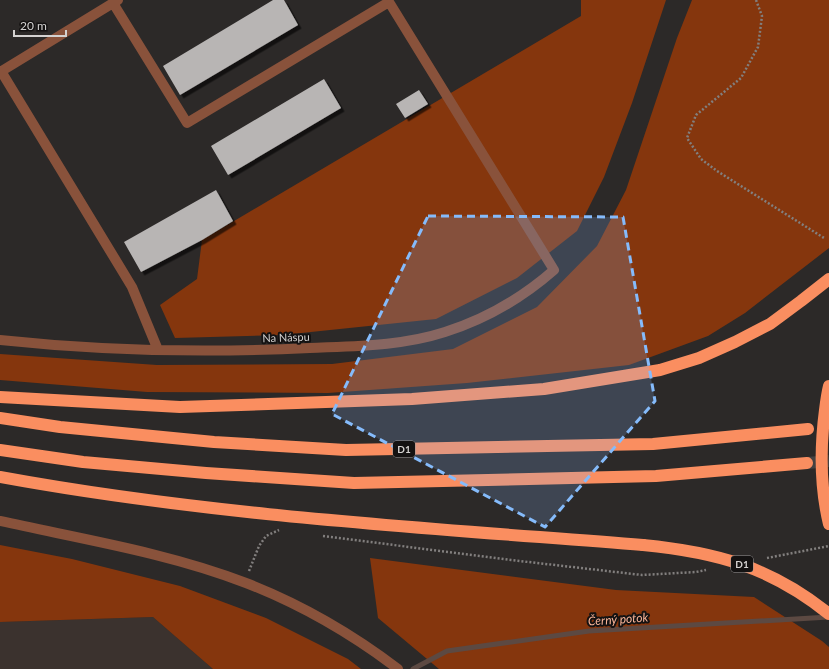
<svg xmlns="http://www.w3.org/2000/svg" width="829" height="669" viewBox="0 0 829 669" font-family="Lato,sans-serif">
	<defs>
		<filter id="shadow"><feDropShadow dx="3.5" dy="3.5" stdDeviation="0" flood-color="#0009"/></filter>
	</defs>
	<rect width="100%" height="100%" fill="#2c2928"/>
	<path fill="#3b322e" d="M 153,617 L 213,669 L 0,669 L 0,622 Z"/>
	<path fill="#85360d" d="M 581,0 L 666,0 L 632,103 L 604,177 L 577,231 L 517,278 L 436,319 L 282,335 L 175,338 L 160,305 L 197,279 L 202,240 L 581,16 Z
		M 692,0 L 829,0 L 829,248 L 745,313 L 708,336 L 629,365 L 467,383 L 328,393 L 147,392 L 0,380 L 0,354 L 157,365 L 332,364 L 453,349 L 537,307 L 597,246 L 626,190 L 677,38 Z
		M 0,545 L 72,559 L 180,586 L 266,618 L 348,659 L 361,669 L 213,669 L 153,617 L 0,622 Z
		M 370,558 L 616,590 L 754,597 L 822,641 L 829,647 L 829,669 L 439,669 L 378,618 Z"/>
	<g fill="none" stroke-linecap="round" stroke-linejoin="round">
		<path stroke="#5c4942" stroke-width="5" d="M 413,669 L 447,651 L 589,631 L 829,617"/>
	</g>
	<path fill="#b8b5b4" filter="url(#shadow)" d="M 273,0 L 284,0 L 298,25 L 180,95 L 163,66 Z
		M 324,79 L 341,108 L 228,175 L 211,146 Z
		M 419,90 L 428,104 L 405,118 L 396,104 Z
		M 216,190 L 233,221 L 202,240 L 141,272 L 124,242 Z"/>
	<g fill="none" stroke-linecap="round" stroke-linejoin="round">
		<path stroke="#454241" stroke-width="12" stroke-dasharray="12 6" stroke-linecap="butt" d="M 807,463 L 829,461"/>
		<path stroke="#827f7e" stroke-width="2.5" stroke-dasharray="2 2" stroke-linecap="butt" d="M 756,0 L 762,16 L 758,47 L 741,78 L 696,115 L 687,138 L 701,159 L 717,171 L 824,238
			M 323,536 L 511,560 L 642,575 L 696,572 L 706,570
			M 767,558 L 829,546
			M 249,571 L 259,546 L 266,536 L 279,530"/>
		<path stroke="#89523b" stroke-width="10" d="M 113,3 L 187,123 L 389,2 L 388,0
			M 1,71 L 132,287 L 158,350
			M 0,72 L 118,0
			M 0,340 C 103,351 207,353 310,348 C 355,346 402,346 445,332 C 486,319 522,298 554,270 L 389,2
			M 0,521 C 81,539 169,553 246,583 C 300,604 352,634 398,669"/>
		<path stroke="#fa8e60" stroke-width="12" d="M 0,397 L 180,407 L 412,399 L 544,389 L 660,370 L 699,358 L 735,342 L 770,324 L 801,301 L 829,279
			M 0,418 L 60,427 L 214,442 L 346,450 L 653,444 L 808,429
			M 0,450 L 83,462 L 206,473 L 354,483 L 656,476 L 807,463
			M 0,477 C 212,516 429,528 643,545"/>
		<path stroke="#fa8e60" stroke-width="12" d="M 829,386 C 827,394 826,402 825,410 C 820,448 820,487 829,524
			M 643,545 C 716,552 771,567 829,614"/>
	</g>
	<path fill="#85bbfb" fill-opacity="0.2" stroke="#85bbfb" stroke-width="3" stroke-dasharray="8 5" stroke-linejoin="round" d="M 428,216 L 623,217 L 655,401 L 545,527 L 332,414 Z"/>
	<g text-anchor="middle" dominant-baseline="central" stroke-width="4" stroke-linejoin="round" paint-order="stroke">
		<g fill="#141212" stroke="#9a9898" stroke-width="1">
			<rect x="393" y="441" width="22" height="16" rx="3"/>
			<rect x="731" y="556" width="22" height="16" rx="3"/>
		</g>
		<g font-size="10" font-weight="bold" fill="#d4d2d1">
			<text x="404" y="449">D1</text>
			<text x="742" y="564">D1</text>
		</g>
		<g font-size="11" fill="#d4d2d1" stroke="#141212">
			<text transform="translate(286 337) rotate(-2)">Na Náspu</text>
		</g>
		<g font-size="12" font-style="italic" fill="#fbb699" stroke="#141212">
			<text transform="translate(618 619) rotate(-4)">Černý potok</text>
		</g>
	</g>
	<path d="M14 30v6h52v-6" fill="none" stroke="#d4d2d1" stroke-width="2"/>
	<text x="20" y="30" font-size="12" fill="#d4d2d1" stroke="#141212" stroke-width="3" paint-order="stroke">20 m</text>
</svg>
